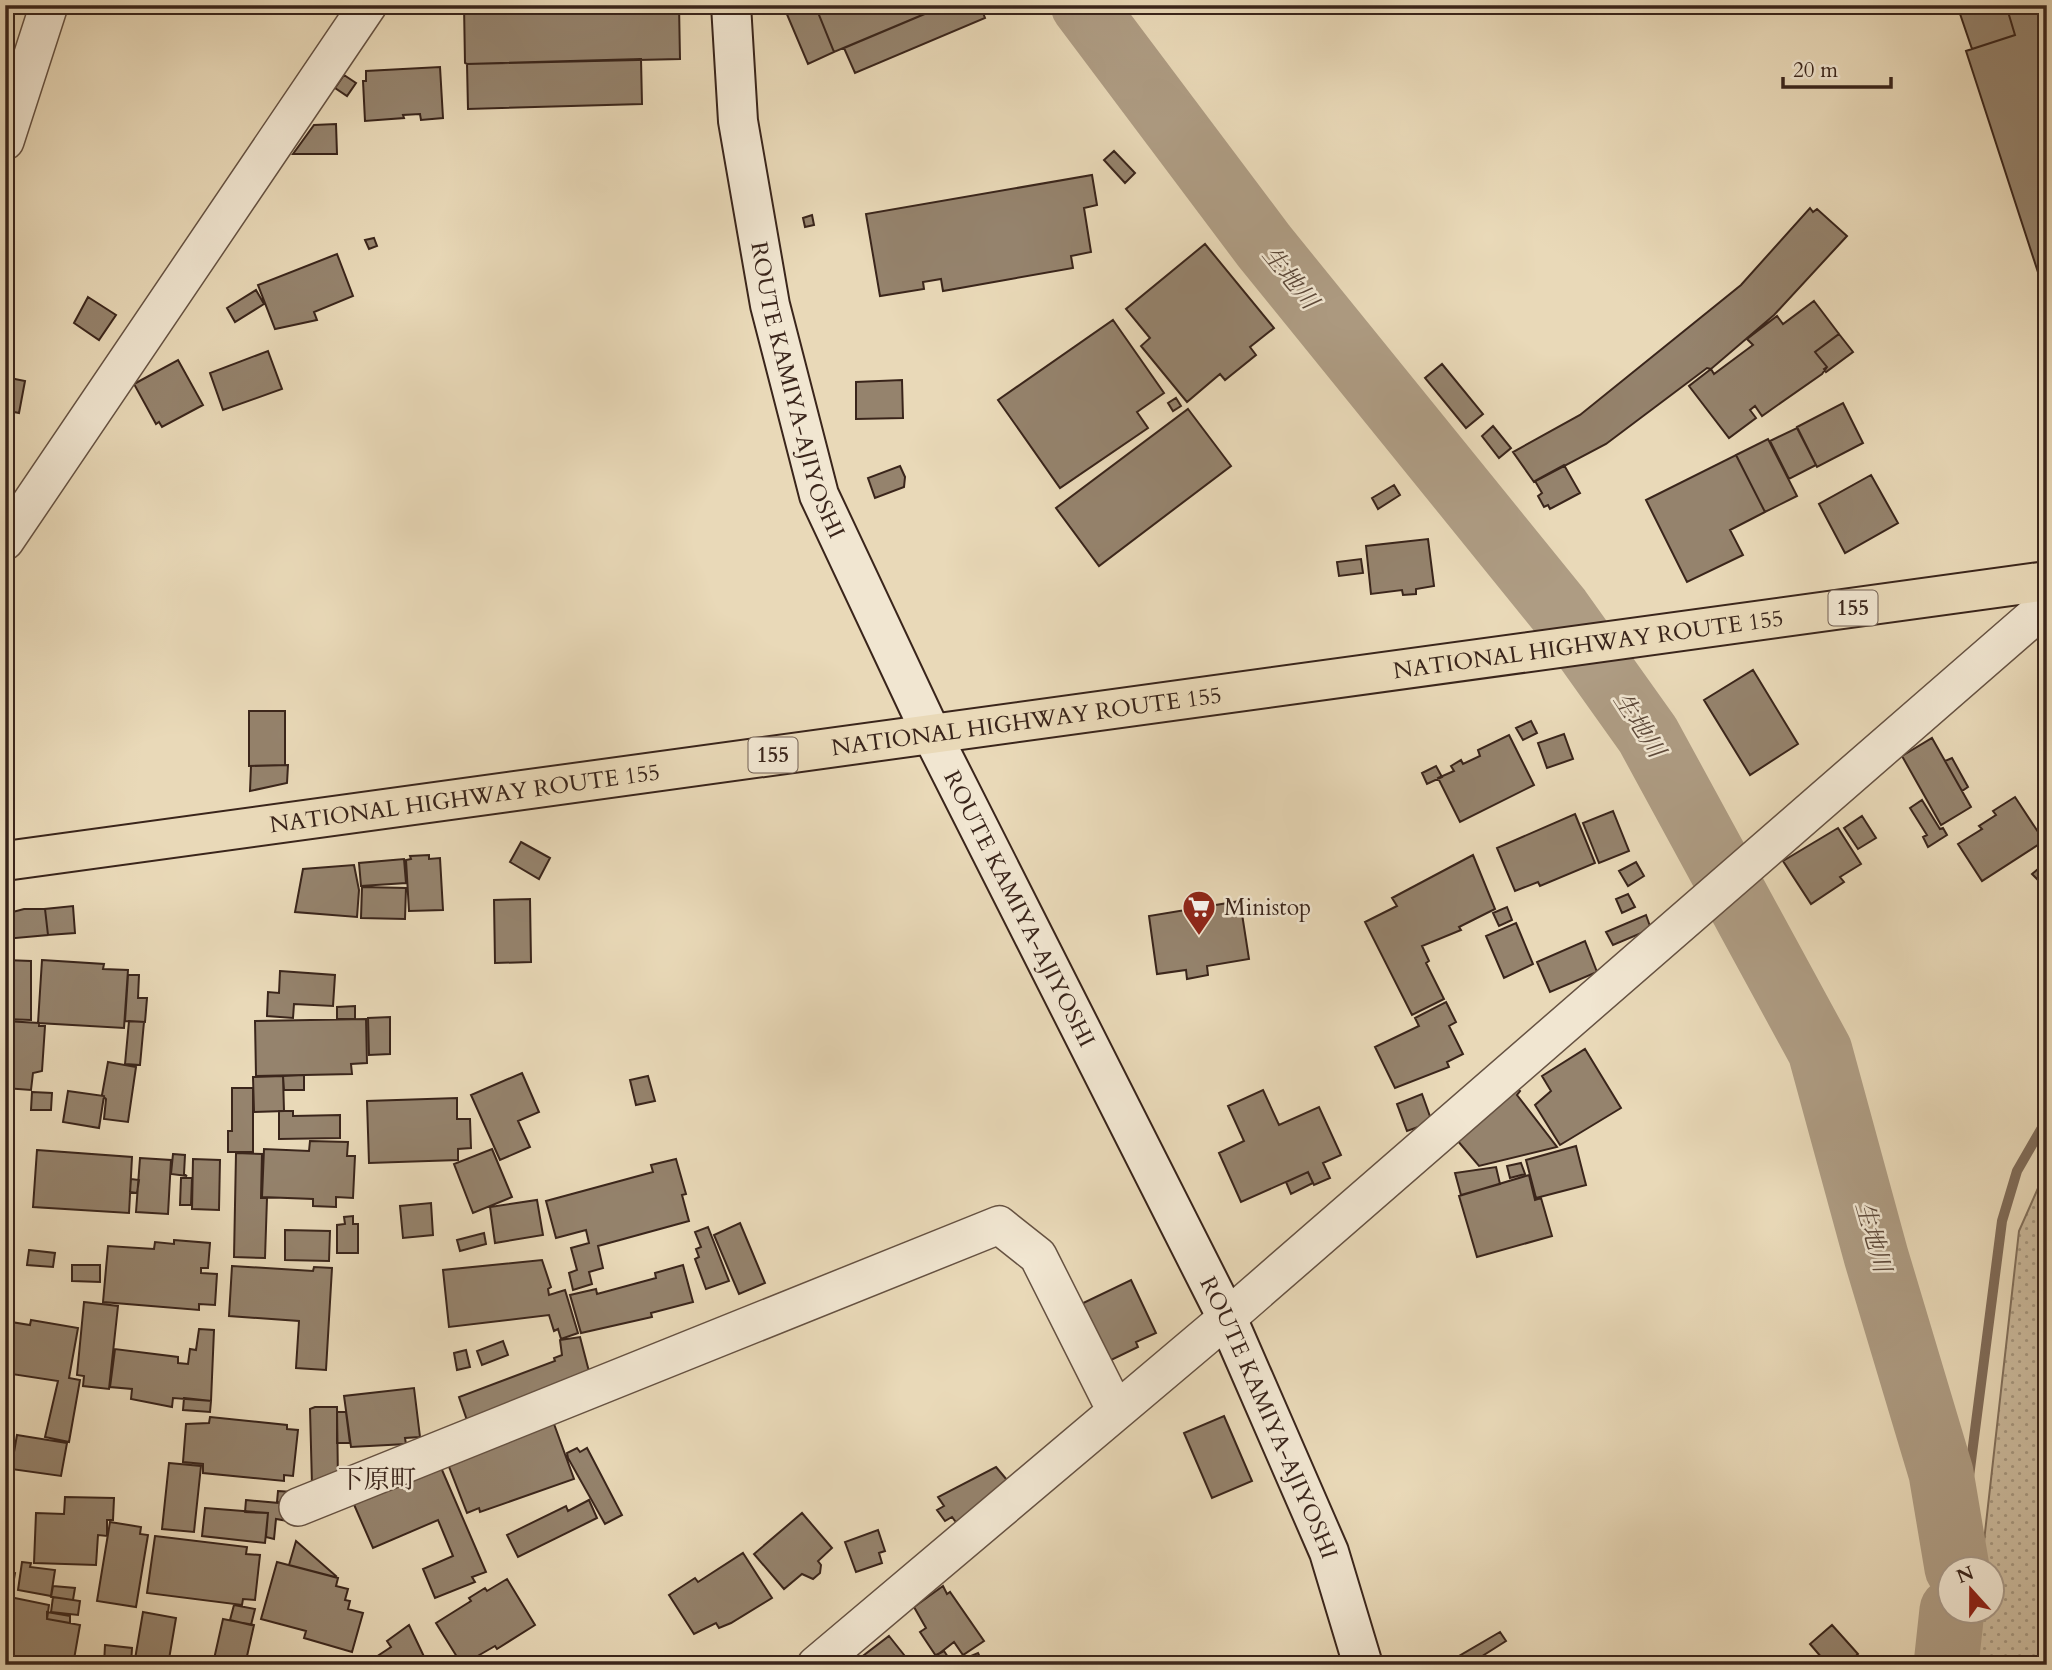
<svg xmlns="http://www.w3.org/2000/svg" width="2052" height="1670" viewBox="0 0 2052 1670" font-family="Cardo,'Noto Serif JP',serif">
	<defs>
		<pattern id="park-dots" width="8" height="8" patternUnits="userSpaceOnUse" patternTransform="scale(1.75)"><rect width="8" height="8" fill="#cbba9d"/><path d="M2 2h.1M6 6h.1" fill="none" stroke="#a6977f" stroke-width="1.8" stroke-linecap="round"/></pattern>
	</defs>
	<rect width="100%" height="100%" fill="#e9d9b8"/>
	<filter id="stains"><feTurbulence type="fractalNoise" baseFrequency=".00286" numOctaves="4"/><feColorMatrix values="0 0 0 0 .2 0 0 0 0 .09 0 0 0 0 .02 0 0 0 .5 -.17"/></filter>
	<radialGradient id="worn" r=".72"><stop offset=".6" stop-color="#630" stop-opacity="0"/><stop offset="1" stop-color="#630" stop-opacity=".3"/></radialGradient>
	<path fill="url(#park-dots)" stroke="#82705c" stroke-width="2" d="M 2047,1168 L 2047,1665 L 1969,1665 L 1976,1611 L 1993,1610 L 1993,1568 L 1981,1568 L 2019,1231 Z"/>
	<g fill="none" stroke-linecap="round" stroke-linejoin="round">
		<path stroke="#806c59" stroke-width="10" d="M 1958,1562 L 2002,1221 L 2017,1171 L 2047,1119"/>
		<path stroke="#ae9c83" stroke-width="65" d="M 1083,5 L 1264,246 L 1559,610 L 1648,735 L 1820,1051 L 1876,1256 L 1941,1473 L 1957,1568
			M 1946,1665 L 1952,1610"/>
	</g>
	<path fill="#95836d" stroke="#3a251b" stroke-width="2" d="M 464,5 L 679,5 L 680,59 L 467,64 L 465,63 Z
		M 783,5 L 815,5 L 834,52 L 808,64 Z
		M 815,5 L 946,5 L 834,52 Z
		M 946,5 L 980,5 L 985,18 L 855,73 L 844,48 Z
		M 1957,5 L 2006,5 L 2015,35 L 1972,49 Z
		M 2006,5 L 2047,5 L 2047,300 L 1966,51 L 2015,35 Z
		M 641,59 L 642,104 L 468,109 L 467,64 Z
		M 440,67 L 443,118 L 421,120 L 420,114 L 403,115 L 404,118 L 365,121 L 363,81 L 366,81 L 366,71 Z
		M 344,75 L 356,83 L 347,96 L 335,88 Z
		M 336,124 L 337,154 L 293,154 L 314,125 Z
		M 1114,151 L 1135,173 L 1125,183 L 1104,160 Z
		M 1092,175 L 1097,205 L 1084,208 L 1091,252 L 1071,256 L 1073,268 L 943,291 L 941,279 L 923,282 L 924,289 L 880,296 L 866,214 Z
		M 1810,208 L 1813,212 L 1817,209 L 1847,236 L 1774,315 L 1711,369 L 1707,368 L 1606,444 L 1534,482 L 1513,452 L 1580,415 L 1741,285 Z
		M 812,215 L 814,225 L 805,227 L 803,218 Z
		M 374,238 L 377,246 L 369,249 L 365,240 Z
		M 1205,244 L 1274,328 L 1250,347 L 1256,355 L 1225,380 L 1220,374 L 1187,402 L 1141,346 L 1150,338 L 1126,309 Z
		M 337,254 L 353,296 L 314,312 L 317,320 L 275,329 L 258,285 Z
		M 256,290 L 264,304 L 235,322 L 227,308 Z
		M 88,297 L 116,315 L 99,340 L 74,323 Z
		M 1814,301 L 1839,334 L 1815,352 L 1827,367 L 1822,374 L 1762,416 L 1755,406 L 1750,410 L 1756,418 L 1729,438 L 1689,386 L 1711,369 L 1714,374 L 1753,345 L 1747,339 L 1777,316 L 1783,324 Z
		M 1113,320 L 1164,393 L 1137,412 L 1148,428 L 1060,488 L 998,400 Z
		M 1839,334 L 1853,352 L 1826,372 L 1824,369 L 1827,367 L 1815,352 Z
		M 268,351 L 282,389 L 223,410 L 210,373 Z
		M 178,360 L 203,405 L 162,427 L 159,422 L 156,424 L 134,384 Z
		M 1442,364 L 1483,414 L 1466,428 L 1425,378 Z
		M 5,377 L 25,381 L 19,413 L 14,412 L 13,419 L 5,418 Z
		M 902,380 L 903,418 L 856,419 L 856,382 Z
		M 1176,398 L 1181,406 L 1173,411 L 1168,403 Z
		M 1843,403 L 1863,443 L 1817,467 L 1797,427 Z
		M 1188,409 L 1231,466 L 1099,566 L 1056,508 Z
		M 1493,426 L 1511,448 L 1499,458 L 1482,436 Z
		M 1797,428 L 1816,465 L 1789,479 L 1770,441 Z
		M 1768,439 L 1797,496 L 1765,512 L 1736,455 Z
		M 1736,455 L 1765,512 L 1730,530 L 1743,555 L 1687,582 L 1646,500 Z
		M 1564,465 L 1580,493 L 1550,509 L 1548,505 L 1544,507 L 1538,496 L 1542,493 L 1535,481 Z
		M 900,466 L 905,477 L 904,487 L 875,498 L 868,478 Z
		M 1871,475 L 1898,523 L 1845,553 L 1819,504 Z
		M 1394,485 L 1400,495 L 1378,509 L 1372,498 Z
		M 1428,539 L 1434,586 L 1416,589 L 1416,594 L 1403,595 L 1402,590 L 1371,594 L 1366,546 Z
		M 1361,559 L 1363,573 L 1339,576 L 1337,562 Z
		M 1753,670 L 1798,744 L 1750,775 L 1704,700 Z
		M 249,711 L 285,711 L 285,765 L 249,766 Z
		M 1531,721 L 1537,733 L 1523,740 L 1516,728 Z
		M 1564,734 L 1573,759 L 1547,768 L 1538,743 Z
		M 1509,735 L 1534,785 L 1460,822 L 1438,778 L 1454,771 L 1451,766 L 1461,760 L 1463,764 L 1480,756 L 1478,750 Z
		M 1932,738 L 1971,807 L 1941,825 L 1902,756 Z
		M 1952,758 L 1968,787 L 1962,791 L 1945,761 Z
		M 288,765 L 287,783 L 250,791 L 251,766 Z
		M 1436,766 L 1442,777 L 1427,784 L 1422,773 Z
		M 2015,797 L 2044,841 L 1982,881 L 1958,844 L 1982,829 L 1979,826 L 1996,815 L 1993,811 Z
		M 1922,800 L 1940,829 L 1943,828 L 1947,835 L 1928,847 L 1923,837 L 1927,835 L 1910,808 Z
		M 1613,811 L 1629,851 L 1599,863 L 1583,823 Z
		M 1575,814 L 1595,863 L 1540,886 L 1538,882 L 1515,891 L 1497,848 Z
		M 1862,816 L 1876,838 L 1858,849 L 1844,828 Z
		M 1838,828 L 1861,864 L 1840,877 L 1844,882 L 1811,904 L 1783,861 Z
		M 521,842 L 550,858 L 539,879 L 510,862 Z
		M 429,855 L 429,859 L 440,858 L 443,910 L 409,911 L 406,860 L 411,859 L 410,856 Z
		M 1473,855 L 1495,909 L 1459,927 L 1461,930 L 1422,946 L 1429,961 L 1426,963 L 1444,999 L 1412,1015 L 1365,922 L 1397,906 L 1392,898 Z
		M 404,859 L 406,883 L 361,886 L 359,863 Z
		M 1636,862 L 1644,876 L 1628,886 L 1619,871 Z
		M 2044,864 L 2047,873 L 2039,881 L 2032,874 Z
		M 354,865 L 359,890 L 357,917 L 295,912 L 303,869 Z
		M 362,887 L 406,888 L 405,919 L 361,918 Z
		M 1628,894 L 1635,907 L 1622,913 L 1616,899 Z
		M 530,899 L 531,962 L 495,963 L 494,900 Z
		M 1240,901 L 1249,959 L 1207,966 L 1208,975 L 1187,979 L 1186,970 L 1157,974 L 1149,916 Z
		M 73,906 L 75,933 L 48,935 L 45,909 Z
		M 1507,907 L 1512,920 L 1499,926 L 1493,913 Z
		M 24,909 L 45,909 L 48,935 L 5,939 L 5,914 Z
		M 1646,915 L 1651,929 L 1613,945 L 1606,932 Z
		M 1516,923 L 1533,964 L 1504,978 L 1486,936 Z
		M 1585,941 L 1597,972 L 1550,992 L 1537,962 Z
		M 5,960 L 31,961 L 31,1020 L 5,1019 Z
		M 42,960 L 104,964 L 103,969 L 128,970 L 124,1028 L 38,1023 Z
		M 280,971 L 335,975 L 333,1006 L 294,1004 L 293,1018 L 267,1016 L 268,992 L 279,993 Z
		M 128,975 L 139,975 L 138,998 L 147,998 L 145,1022 L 125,1021 Z
		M 1446,1002 L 1456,1022 L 1449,1026 L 1463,1054 L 1447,1062 L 1449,1067 L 1395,1088 L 1375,1047 L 1419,1026 L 1415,1018 Z
		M 355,1006 L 355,1019 L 337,1019 L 337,1007 Z
		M 390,1017 L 390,1054 L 369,1055 L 368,1018 Z
		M 366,1019 L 367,1063 L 351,1064 L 352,1074 L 256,1076 L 255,1021 Z
		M 5,1021 L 39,1023 L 39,1026 L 45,1026 L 42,1071 L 33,1073 L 31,1090 L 5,1088 Z
		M 129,1021 L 144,1022 L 140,1065 L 125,1064 Z
		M 1585,1049 L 1621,1108 L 1560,1145 L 1535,1105 L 1551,1091 L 1542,1076 Z
		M 108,1062 L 136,1067 L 128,1122 L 104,1119 L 106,1099 L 102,1095 Z
		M 522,1073 L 539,1112 L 518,1121 L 530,1147 L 500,1160 L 471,1095 Z
		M 304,1075 L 304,1090 L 284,1090 L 283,1076 Z
		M 283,1076 L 284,1111 L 254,1112 L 253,1077 Z
		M 648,1076 L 655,1101 L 636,1105 L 630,1080 Z
		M 232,1088 L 253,1088 L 253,1152 L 228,1152 L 228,1131 L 232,1131 Z
		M 1517,1088 L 1520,1091 L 1517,1095 L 1557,1147 L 1479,1166 L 1457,1140 Z
		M 1263,1090 L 1279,1125 L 1319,1107 L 1341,1155 L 1323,1163 L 1330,1178 L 1314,1185 L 1308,1172 L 1241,1202 L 1219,1153 L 1244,1141 L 1228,1106 Z
		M 68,1091 L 104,1096 L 99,1128 L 63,1122 Z
		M 32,1092 L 52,1093 L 51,1110 L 31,1110 Z
		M 1422,1094 L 1432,1122 L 1407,1131 L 1397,1104 Z
		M 457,1098 L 457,1119 L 470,1119 L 471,1148 L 458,1149 L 458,1160 L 369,1163 L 367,1101 Z
		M 279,1111 L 293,1111 L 293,1116 L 340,1115 L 340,1138 L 279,1139 Z
		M 310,1141 L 348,1142 L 347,1156 L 355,1156 L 353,1198 L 336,1197 L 336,1207 L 313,1206 L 313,1199 L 262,1197 L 264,1149 L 309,1151 Z
		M 1576,1146 L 1586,1185 L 1536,1198 L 1526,1160 Z
		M 492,1149 L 512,1197 L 473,1213 L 454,1164 Z
		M 37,1150 L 132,1157 L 129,1213 L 33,1207 Z
		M 236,1153 L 262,1154 L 261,1198 L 267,1198 L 265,1258 L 234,1257 Z
		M 173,1154 L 185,1155 L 184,1174 L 187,1176 L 171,1174 Z
		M 140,1158 L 171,1160 L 168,1214 L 136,1212 Z
		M 193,1159 L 220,1160 L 219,1210 L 192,1209 Z
		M 676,1159 L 686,1194 L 682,1195 L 689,1221 L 598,1246 L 603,1268 L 589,1272 L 592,1284 L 573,1290 L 569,1273 L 577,1270 L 571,1248 L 589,1243 L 586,1230 L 556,1238 L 546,1201 L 653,1172 L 651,1165 Z
		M 1521,1163 L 1525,1174 L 1510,1178 L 1507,1166 Z
		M 1496,1167 L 1500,1184 L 1461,1195 L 1455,1173 Z
		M 1308,1172 L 1313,1183 L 1291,1194 L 1286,1182 Z
		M 1529,1175 L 1535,1200 L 1541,1198 L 1552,1236 L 1477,1257 L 1459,1196 Z
		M 181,1178 L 192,1178 L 191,1205 L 180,1205 Z
		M 131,1179 L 139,1180 L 137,1193 L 130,1192 Z
		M 537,1200 L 543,1235 L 495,1243 L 490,1207 Z
		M 431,1203 L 433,1235 L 403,1238 L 400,1206 Z
		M 353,1216 L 353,1224 L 358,1224 L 358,1253 L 337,1253 L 337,1225 L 345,1224 L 344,1217 Z
		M 740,1223 L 765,1283 L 739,1294 L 714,1235 Z
		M 708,1227 L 729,1281 L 706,1289 L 695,1259 L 699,1257 L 696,1249 L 701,1247 L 695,1232 Z
		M 285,1230 L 330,1231 L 329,1261 L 285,1260 Z
		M 484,1233 L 486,1244 L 460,1251 L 457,1240 Z
		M 174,1240 L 210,1243 L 208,1268 L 201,1268 L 201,1273 L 217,1274 L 215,1305 L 199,1304 L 199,1310 L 103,1302 L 108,1246 L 154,1249 L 155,1242 L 174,1244 Z
		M 29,1250 L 55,1253 L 53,1267 L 27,1265 Z
		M 542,1260 L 551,1287 L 548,1289 L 549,1295 L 565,1290 L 578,1333 L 561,1339 L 558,1329 L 554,1331 L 549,1315 L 449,1327 L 443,1270 Z
		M 72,1265 L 100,1265 L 100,1282 L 72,1281 Z
		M 683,1265 L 693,1302 L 651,1313 L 652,1317 L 581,1333 L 570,1295 L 596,1289 L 597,1294 L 656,1278 L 655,1273 Z
		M 232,1266 L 313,1271 L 314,1267 L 332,1268 L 326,1370 L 296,1368 L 299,1321 L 229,1316 Z
		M 1131,1280 L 1156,1333 L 1136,1342 L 1138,1347 L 1105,1363 L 1077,1306 Z
		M 84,1302 L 118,1306 L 109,1389 L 83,1386 L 84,1376 L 77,1375 Z
		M 31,1320 L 78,1328 L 69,1378 L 80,1380 L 69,1442 L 45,1437 L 58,1381 L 5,1373 L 5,1321 L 30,1325 Z
		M 199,1329 L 214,1330 L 211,1401 L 173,1398 L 172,1407 L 131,1399 L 132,1389 L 110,1387 L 115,1349 L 178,1357 L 178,1363 L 188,1364 L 190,1349 L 196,1350 Z
		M 580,1337 L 592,1383 L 470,1429 L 459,1397 L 555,1361 L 554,1358 L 562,1355 L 560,1340 Z
		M 503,1341 L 508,1355 L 482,1365 L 477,1351 Z
		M 466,1350 L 470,1367 L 457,1370 L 454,1353 Z
		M 414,1388 L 420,1437 L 405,1438 L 406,1444 L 351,1447 L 344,1396 Z
		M 184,1398 L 211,1401 L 210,1412 L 183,1410 Z
		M 315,1407 L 337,1407 L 338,1484 L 312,1485 L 310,1409 Z
		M 337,1412 L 346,1412 L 350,1443 L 337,1443 Z
		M 1224,1416 L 1252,1481 L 1212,1498 L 1184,1433 Z
		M 210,1417 L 287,1425 L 287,1429 L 298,1430 L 293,1476 L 284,1475 L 284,1481 L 203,1473 L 203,1464 L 183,1462 L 186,1424 L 209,1423 Z
		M 554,1424 L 574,1479 L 480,1512 L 479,1508 L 467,1513 L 446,1459 Z
		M 17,1435 L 67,1443 L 61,1476 L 11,1469 Z
		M 577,1448 L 580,1452 L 587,1448 L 622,1515 L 605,1524 L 568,1458 L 567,1453 Z
		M 169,1463 L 201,1466 L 194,1532 L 162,1529 Z
		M 439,1463 L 486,1572 L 472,1577 L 475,1582 L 435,1598 L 423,1569 L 453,1556 L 438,1520 L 373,1548 L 352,1500 Z
		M 996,1467 L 1012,1486 L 961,1529 L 952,1517 L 945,1521 L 937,1510 L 944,1506 L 938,1497 Z
		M 278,1491 L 292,1492 L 291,1504 L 277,1502 Z
		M 65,1497 L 114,1498 L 113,1520 L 107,1520 L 107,1536 L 98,1535 L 96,1565 L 34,1563 L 36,1513 L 64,1514 Z
		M 246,1500 L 290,1504 L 288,1521 L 276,1519 L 274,1539 L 266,1537 L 268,1513 L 245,1512 Z
		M 589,1500 L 597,1518 L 518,1557 L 507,1535 L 566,1506 L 568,1511 Z
		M 205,1508 L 268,1513 L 265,1543 L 202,1536 Z
		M 802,1513 L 832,1548 L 818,1561 L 821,1565 L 820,1573 L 813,1579 L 802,1574 L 784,1589 L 754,1554 Z
		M 110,1522 L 141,1527 L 140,1534 L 148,1535 L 136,1607 L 97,1601 Z
		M 878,1530 L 885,1551 L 879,1553 L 882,1563 L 856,1572 L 845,1542 Z
		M 155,1536 L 247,1547 L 246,1554 L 260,1555 L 255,1600 L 243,1599 L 242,1605 L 147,1593 Z
		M 296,1541 L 336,1576 L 335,1577 L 289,1565 Z
		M 743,1553 L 772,1598 L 731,1623 L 719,1628 L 716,1623 L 694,1634 L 669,1595 L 695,1578 L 698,1582 Z
		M 22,1562 L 31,1563 L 30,1567 L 55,1570 L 51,1596 L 18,1590 Z
		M 277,1562 L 338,1578 L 336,1586 L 348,1589 L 345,1600 L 350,1601 L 348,1609 L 363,1613 L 352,1652 L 304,1638 L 306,1631 L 261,1619 Z
		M 5,1571 L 15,1573 L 11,1597 L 5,1596 Z
		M 507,1579 L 535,1625 L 497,1649 L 495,1646 L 462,1665 L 436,1623 L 471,1601 L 469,1598 L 485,1588 L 487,1591 Z
		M 53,1586 L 75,1588 L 73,1600 L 51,1597 Z
		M 943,1586 L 947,1594 L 950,1592 L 984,1641 L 963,1655 L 954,1642 L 936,1656 L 920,1632 L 926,1628 L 914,1607 Z
		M 5,1596 L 49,1605 L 47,1619 L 80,1625 L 73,1665 L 5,1661 Z
		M 53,1597 L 80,1601 L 78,1615 L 51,1612 Z
		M 234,1605 L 255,1609 L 251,1625 L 230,1620 Z
		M 47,1612 L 70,1616 L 70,1623 L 47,1619 Z
		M 143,1612 L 176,1618 L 168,1665 L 134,1665 Z
		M 223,1619 L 254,1625 L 245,1665 L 214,1659 Z
		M 409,1625 L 428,1665 L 377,1665 L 373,1659 L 391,1647 L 387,1641 Z
		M 1832,1625 L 1858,1654 L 1846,1665 L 1828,1665 L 1810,1644 Z
		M 1500,1632 L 1506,1641 L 1468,1665 L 1457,1665 L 1454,1659 Z
		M 889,1636 L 912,1665 L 851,1665 Z
		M 105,1645 L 132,1648 L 131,1665 L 104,1665 Z
		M 944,1651 L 950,1660 L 942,1664 L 936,1655 Z
		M 978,1653 L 983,1664 L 955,1665 L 954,1663 Z"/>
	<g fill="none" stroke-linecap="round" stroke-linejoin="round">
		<defs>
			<path id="minor" d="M 5,141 L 49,5
				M 5,541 L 368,5
				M 298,1507 L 999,1225 L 1038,1256 L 1116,1411
				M 816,1665 L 1227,1318 L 2047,605"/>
			<g id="secondary">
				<path id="s1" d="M 731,5 L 738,121 L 770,305 L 819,495 L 931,733 L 1227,1318 L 1329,1552 L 1363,1665"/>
			</g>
			<g id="trunk">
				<path id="s2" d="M 5,861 L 2047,581"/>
			</g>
		</defs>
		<use href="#minor" stroke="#665242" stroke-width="40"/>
		<use href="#secondary" stroke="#3a251b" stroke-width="42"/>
		<use href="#trunk" stroke="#3a251b" stroke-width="42"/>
		<use href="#minor" stroke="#f1e6d1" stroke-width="37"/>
		<use href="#secondary" stroke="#f1e6d1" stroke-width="38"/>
		<use href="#trunk" stroke="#e9d9b8" stroke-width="38"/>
	</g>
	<defs>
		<symbol id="supermarket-pin" viewBox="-11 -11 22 30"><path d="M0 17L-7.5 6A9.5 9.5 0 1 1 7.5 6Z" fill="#8f2418" stroke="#f1e6d1"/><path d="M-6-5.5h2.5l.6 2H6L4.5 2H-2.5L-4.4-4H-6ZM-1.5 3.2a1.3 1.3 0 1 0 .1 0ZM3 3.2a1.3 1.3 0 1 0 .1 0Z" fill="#fff"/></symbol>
	</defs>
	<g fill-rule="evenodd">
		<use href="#supermarket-pin" x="1180" y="888" width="38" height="52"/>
	</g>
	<g text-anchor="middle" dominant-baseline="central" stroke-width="5" stroke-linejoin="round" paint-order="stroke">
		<g fill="#f1e6d1" stroke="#715f52" stroke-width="2">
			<rect x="1828.5" y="590.5" width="49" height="35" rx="5"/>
			<rect x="748.5" y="737.5" width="49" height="35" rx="5"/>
		</g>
		<g font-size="21" font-weight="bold" fill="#3a251b">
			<text x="1853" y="608">155</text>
			<text x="773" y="755">155</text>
		</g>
		<g font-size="23" fill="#3a251b" stroke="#f1e6d1">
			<text stroke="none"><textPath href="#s1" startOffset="392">ROUTE KAMIYA-AJIYOSHI</textPath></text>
			<text stroke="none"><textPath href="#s2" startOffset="1598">NATIONAL HIGHWAY ROUTE 155</textPath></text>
			<text stroke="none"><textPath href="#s2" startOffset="1031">NATIONAL HIGHWAY ROUTE 155</textPath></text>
			<text stroke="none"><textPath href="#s2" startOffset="464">NATIONAL HIGHWAY ROUTE 155</textPath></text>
			<text stroke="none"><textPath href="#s1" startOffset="959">ROUTE KAMIYA-AJIYOSHI</textPath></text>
			<text stroke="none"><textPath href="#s1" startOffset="1526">ROUTE KAMIYA-AJIYOSHI</textPath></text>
		</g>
		<g font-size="23" fill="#3a251b" stroke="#f1e6d1" text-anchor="start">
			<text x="1224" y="907">Ministop</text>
		</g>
		<g font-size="24" font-style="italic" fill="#5d493a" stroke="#f1e6d1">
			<text transform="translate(1290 278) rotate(51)">生地川</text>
			<text transform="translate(1639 725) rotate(57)">生地川</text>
			<text transform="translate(1873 1237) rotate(74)">生地川</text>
		</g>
		<g font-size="26" fill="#3a251b" stroke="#f1e6d1">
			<text x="377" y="1479">下原町</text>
		</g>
	</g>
	<rect width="2052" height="1670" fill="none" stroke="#e9d9b8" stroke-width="28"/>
	<rect x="7" y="7" width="2038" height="1656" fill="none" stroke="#3a251b" stroke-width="3.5"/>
	<rect x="14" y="14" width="2024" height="1642" fill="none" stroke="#3a251b" stroke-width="2"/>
	<g transform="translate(1971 1590) rotate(339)"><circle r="33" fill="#f1e6d1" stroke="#a89988" stroke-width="2"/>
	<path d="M0-5L12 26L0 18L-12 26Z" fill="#8f2418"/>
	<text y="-10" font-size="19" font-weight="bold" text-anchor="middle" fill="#3a251b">N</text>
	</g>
	<path d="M1783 77v10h108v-10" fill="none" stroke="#3a251b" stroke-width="3.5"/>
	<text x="1793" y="77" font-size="21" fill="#3a251b" stroke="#f1e6d1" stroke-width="5" paint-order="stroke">20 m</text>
	<rect width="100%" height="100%" filter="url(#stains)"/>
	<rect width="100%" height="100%" fill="url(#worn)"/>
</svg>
